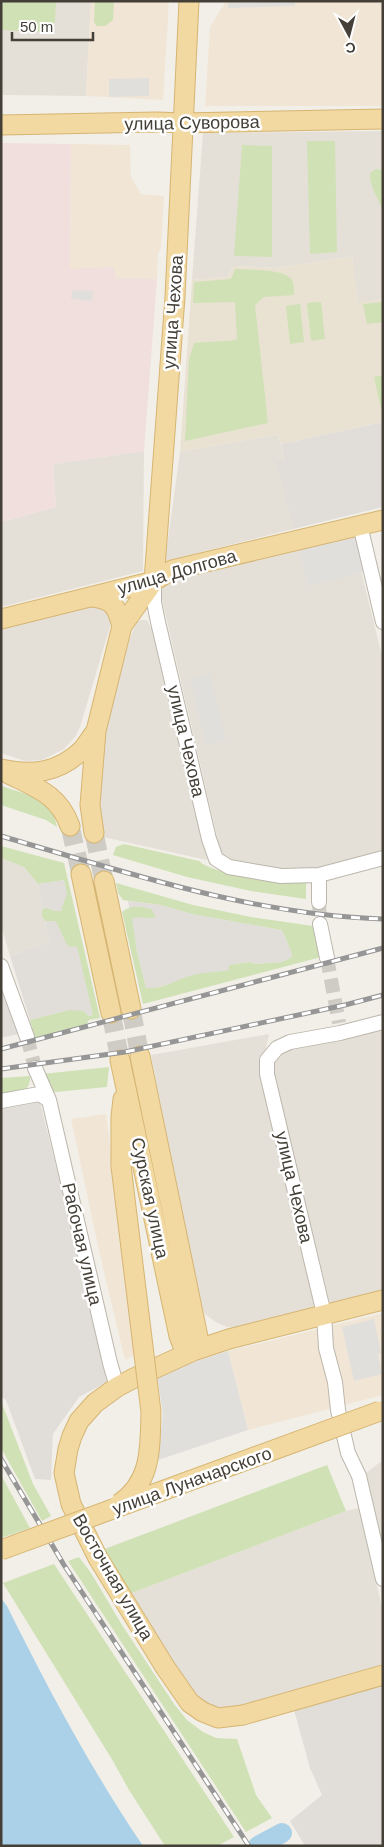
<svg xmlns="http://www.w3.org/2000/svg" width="384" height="1847" viewBox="0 0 384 1847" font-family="Arial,sans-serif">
	<rect width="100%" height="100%" fill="#f2efe8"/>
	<path fill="#e5e0d7" d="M 1,1 L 91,1 L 86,96 L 1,95 Z
		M 383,131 L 383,299 L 358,303 L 352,257 L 276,268 L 234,266 L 227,277 L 192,280 L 203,133 Z
		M 278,434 L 285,460 L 277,463 L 293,529 L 165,561 L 180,452 Z
		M 144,451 L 143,571 L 1,607 L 1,522 L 56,507 L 53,464 Z
		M 352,534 L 383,660 L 383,854 L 315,871 L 278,869 L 230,860 L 224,857 L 219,845 L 160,591 L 173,577 Z
		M 102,603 L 110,617 L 111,623 L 80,727 L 75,737 L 64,749 L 42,760 L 25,761 L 1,753 L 1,625 Z
		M 141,620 L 147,620 L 152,630 L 207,860 L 103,837 L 100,813 L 100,771 L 104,737 L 130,638 L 137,622 Z
		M 1,858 L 24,867 L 38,884 L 49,942 L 10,956 L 1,925 Z
		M 383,1029 L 383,1292 L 330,1304 L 273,1071 L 273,1062 L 276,1056 L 290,1049 Z
		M 269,1034 L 261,1071 L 316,1308 L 238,1328 L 227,1327 L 217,1323 L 205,1314 L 197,1297 L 151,1055 Z
		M 383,1460 L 383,1545 L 366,1473 Z
		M 359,1508 L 383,1612 L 383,1669 L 242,1706 L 227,1709 L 211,1705 L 192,1694 L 129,1594 L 346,1511 Z"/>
	<path fill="#f1e5d6" d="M 91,1 L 169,1 L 163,100 L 86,96 Z
		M 226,1 L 383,1 L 383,106 L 205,106 L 210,27 Z
		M 71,144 L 130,145 L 131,177 L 141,194 L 164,196 L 161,248 L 158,253 L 157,279 L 116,278 L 70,269 Z
		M 106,1114 L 124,1251 L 135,1355 L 125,1360 L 100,1255 L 71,1119 Z
		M 383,1313 L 383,1395 L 248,1430 L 228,1351 Z"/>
	<path fill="#e1ded9" d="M 383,422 L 383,507 L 293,529 L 276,462 L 285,460 L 281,444 Z
		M 64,880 L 93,1015 L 88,1016 L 69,1010 L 30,1020 L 10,956 L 49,942 L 38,884 Z
		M 128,901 L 161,905 L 192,914 L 282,930 L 291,951 L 292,957 L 282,962 L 256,964 L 249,962 L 229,965 L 230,970 L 192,975 L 171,984 L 151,989 L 146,988 L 137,952 Z
		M 1,989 L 19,1034 L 1,1038 Z
		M 40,1102 L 109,1381 L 79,1397 L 53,1434 L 51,1480 L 35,1479 L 6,1400 L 1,1396 L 1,1109 Z
		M 383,1684 L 383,1846 L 305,1846 L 290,1821 L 322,1795 L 310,1768 L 294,1710 Z"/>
	<path fill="#e9e2d3" d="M 352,257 L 358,302 L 383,299 L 383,422 L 281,444 L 278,434 L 180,452 L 192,280 L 227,277 L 234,266 L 276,268 Z"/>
	<path fill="#f1dfdd" d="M 1,143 L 71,144 L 70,269 L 113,267 L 116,278 L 157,279 L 144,451 L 53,464 L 56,507 L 1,522 Z"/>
	<path fill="#cfe1b5" d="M 1,1 L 56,1 L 55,22 L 45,32 L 1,30 Z
		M 95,1 L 114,1 L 113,20 L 105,26 L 97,26 L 94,22 Z
		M 307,141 L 335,141 L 337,252 L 310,254 Z
		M 242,145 L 272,146 L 272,257 L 234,256 Z
		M 376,169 L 383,170 L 383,214 C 380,197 370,192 370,173 Z
		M 235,269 C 248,270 285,268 292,280 C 294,284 294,291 294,295 L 264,297 L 255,305 L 268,423 L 185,441 L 189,359 L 194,343 L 237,340 L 235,302 L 193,303 L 194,282 L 231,279 Z
		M 321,302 L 325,339 L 311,341 L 307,303 Z
		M 383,302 L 383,322 L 367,324 L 363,304 Z
		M 300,304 L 304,342 L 290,344 L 286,306 Z
		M 383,375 L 383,408 L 381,409 L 374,377 Z
		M 1,786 C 26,795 52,796 57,827 L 46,820 L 1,805 Z
		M 124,844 L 199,861 C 214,876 282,879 306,882 L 306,899 L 251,891 L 187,877 L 113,855 L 116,847 Z
		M 1,846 L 64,863 L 100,1018 L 89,1020 L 86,1025 L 35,1038 L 30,1020 L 69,1010 L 84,1011 L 88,1016 L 93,1015 L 77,946 L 71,947 L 67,945 L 56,921 L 46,921 L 42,917 L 42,910 C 46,907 49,908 53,911 L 61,911 L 67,894 L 64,880 L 38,884 L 24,867 L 1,858 Z
		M 116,883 L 193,905 L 251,917 L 313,926 L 321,957 L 143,1004 L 122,912 C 131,904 141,907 151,909 L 156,917 C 147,920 139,915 132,919 L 137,952 L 146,988 C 163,990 177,979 193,975 C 204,972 217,972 229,970 L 229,965 L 249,962 L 256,964 L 282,962 L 292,957 L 291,951 L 282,930 L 192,914 L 161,905 L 123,900 L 118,893 Z
		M 109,1067 L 107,1087 L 55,1092 L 50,1089 L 42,1074 Z
		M 30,1076 C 31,1094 15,1095 1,1098 L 1,1078 Z
		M 1,1401 L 33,1484 L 51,1516 L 42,1521 L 1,1448 Z
		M 327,1465 L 346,1511 L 129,1594 L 102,1550 Z
		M 1,1475 L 30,1528 L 1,1538 Z
		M 79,1557 L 91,1573 L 122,1625 L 174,1704 L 187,1720 L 203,1732 L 216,1738 L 237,1739 L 256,1795 L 272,1818 L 246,1832 L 68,1561 Z
		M 54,1564 L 234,1837 L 217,1846 L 165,1846 L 129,1790 L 113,1761 L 3,1583 Z"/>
	<path fill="#e1dfdc" d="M 295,1 L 295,6 L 228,8 L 228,3 Z
		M 149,78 L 149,96 L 109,97 L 109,79 Z
		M 72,290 L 93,291 L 92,301 L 71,299 Z
		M 362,533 L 371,570 L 308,586 L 299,548 Z
		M 210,674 L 226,740 L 206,745 L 190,679 Z
		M 374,1319 L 381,1353 L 378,1354 L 382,1374 L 354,1381 L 342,1327 Z
		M 228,1351 L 248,1430 L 158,1460 L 163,1414 L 157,1374 Z"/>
	<path fill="#abd1e8" d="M 1,1598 L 7,1606 C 48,1689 91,1769 143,1846 L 1,1846 Z"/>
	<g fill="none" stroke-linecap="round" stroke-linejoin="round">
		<path stroke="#abd1e8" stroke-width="20" d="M 258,1846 L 282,1833"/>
		<path stroke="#cfccc5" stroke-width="14" stroke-dasharray="14 7" stroke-linecap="butt" d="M 319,902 L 320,924
			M 327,958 L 339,1023
			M 27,1037 L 35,1068"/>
		<path stroke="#cfccc5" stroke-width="19" stroke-dasharray="19 9" stroke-linecap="butt" d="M 70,826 L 81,874
			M 94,833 L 104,881
			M 131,1009 L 140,1056
			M 111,1013 L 120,1060"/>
		<defs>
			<path id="minor" d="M 360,525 L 383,622
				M 154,581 L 154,602 L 158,622 L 209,839 L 216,859 L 229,867 L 281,876 L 319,875 L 383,858
				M 319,875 L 319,902
				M 320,924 L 327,958
				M 1,966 L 27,1037
				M 383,1022 L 340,1033 L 290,1042 L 277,1048 L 267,1060 L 267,1074 L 324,1314 L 326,1348 L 335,1382 L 338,1410 L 348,1453 L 359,1476 L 383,1579
				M 35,1068 L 49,1100 L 110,1363 L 117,1387
				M 1,1101 L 39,1094 L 49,1100"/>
			<path id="major" d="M 1,125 L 156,122 L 183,123 L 383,119
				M 154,581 L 175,297 L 189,1
				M 92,597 C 113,599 117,607 122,626
				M 1,619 L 154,581 L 172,570 L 383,520
				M 1,769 C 32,776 58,773 82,750 C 87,745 91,737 96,731
				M 9,774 C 37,788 59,795 70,826
				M 94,833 L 90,805 L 96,731 L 122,626 L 154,581
				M 81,874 L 111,1013
				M 104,881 L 131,1009
				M 140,1056 L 198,1337 L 198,1342 L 193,1351
				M 120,1060 L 179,1336 L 183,1346 L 193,1351
				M 121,1166 L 121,1117 L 123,1099
				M 383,1300 L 229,1339 L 193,1351 L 134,1378 L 117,1387 L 95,1403 L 79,1421 L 72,1436 L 68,1449 L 64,1473 L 71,1504 L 98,1558 L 165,1667 L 190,1703 L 203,1712 L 218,1718 L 243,1715 L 383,1675"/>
		</defs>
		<use href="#minor" stroke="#bcb6ac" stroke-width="16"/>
		<use href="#major" stroke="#d5b572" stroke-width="21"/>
		<use href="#minor" stroke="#fff" stroke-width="14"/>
		<use href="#major" stroke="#f2d8a1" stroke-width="19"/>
		<defs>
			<path id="rail" d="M 1,836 C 125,872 252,915 383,919
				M 1,1049 L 383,948
				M 1,1069 L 125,1052 L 345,1005 L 383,995
				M 1,1459 L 64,1565 L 249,1846"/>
		</defs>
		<use href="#rail" stroke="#969696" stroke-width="5"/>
		<use href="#rail" stroke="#fff" stroke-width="3" stroke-dasharray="9" stroke-linecap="butt"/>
		<defs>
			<path id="major-bridge" d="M 119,1504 C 152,1482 150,1448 151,1412 L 121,1166
				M 1,1550 L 380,1411"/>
		</defs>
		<use href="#major-bridge" stroke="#d5b572" stroke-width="21" stroke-linecap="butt"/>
		<use href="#major-bridge" stroke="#f2d8a1" stroke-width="19"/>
	</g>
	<g text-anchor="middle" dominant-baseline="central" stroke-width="5" stroke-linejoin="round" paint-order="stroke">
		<g font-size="18" fill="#443f37" stroke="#fff">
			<text transform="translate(192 123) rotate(-1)">улица Суворова</text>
			<text transform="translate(173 312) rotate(-86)">улица Чехова</text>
			<text transform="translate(177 572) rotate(-16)">улица Долгова</text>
			<text transform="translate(186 741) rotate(77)">улица Чехова</text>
			<text transform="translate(294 1187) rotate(77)">улица Чехова</text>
			<text transform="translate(150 1198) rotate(78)">Сурская улица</text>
			<text transform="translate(82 1244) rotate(77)">Рабочая улица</text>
			<text transform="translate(192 1481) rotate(-20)">улица Луначарского</text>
			<text transform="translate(113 1577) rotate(60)">Восточная улица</text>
		</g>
	</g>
	<rect width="384" height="1847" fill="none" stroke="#443f37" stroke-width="5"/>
	<g transform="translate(349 35) rotate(173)" stroke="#ffffff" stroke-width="4" paint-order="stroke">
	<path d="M0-4L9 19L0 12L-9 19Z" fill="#443f37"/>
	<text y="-8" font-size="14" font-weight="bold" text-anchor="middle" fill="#443f37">С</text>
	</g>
	<path d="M12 32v8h81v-8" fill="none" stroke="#443f37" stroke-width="2.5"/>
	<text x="20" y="32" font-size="15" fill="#443f37" stroke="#ffffff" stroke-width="4" paint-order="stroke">50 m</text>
</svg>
